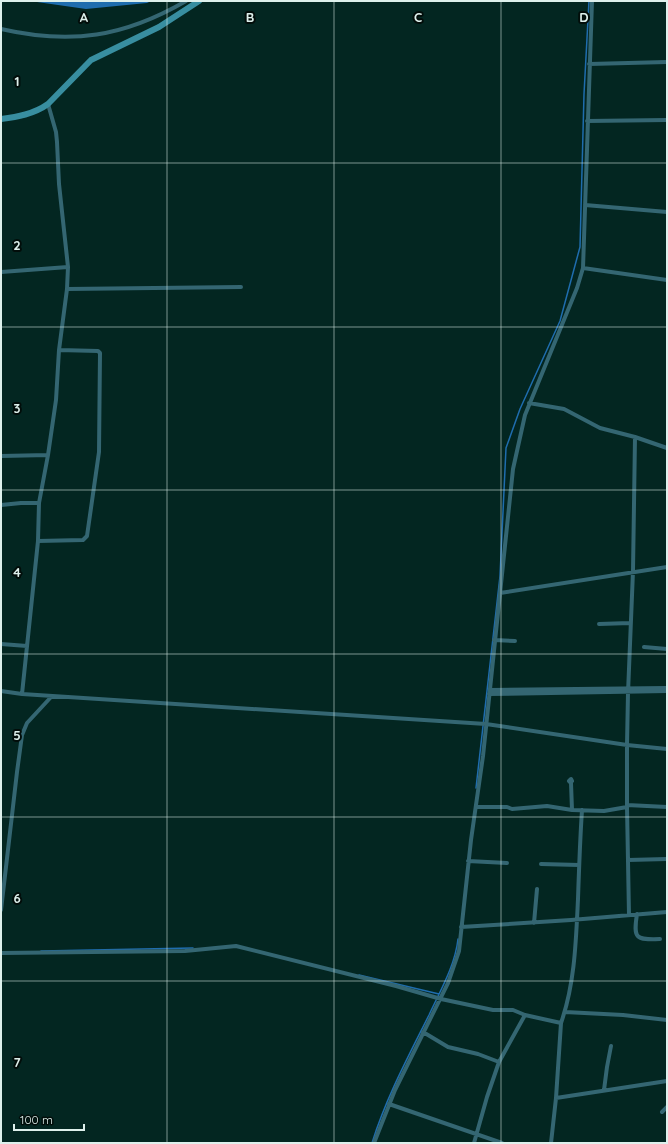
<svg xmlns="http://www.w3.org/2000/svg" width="668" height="1144" viewBox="0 0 668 1144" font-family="Quicksand,sans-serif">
	<rect width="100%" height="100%" fill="#032621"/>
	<path fill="#1f6dae" d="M 30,1 L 151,1 L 147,3 L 86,9 Z"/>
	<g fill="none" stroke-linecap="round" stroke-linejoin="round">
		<path stroke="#1f6dae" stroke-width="1.5" d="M 476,788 L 500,576 L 506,448 L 520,409 L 560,321 L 580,247 L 584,94 L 589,1
			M 41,951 L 193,948
			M 359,975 L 439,994
			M 372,1143 C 386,1098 408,1057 429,1015 C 440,991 455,966 458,939"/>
		<path stroke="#346672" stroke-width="4" d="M 1,29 C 71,45 124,37 186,1
			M 589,64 L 667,62
			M 587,121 L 667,120
			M 585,205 L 667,212
			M 583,268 L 667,280
			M 1,272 L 68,267
			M 67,289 L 241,287
			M 529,403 L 564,409 L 600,428 L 635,437 L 667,448
			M 1,456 L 48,455
			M 1,505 L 21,503 L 39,503
			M 38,541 L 83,540 L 87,536 L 99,452 L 100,353 L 98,351 L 59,350
			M 500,593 L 667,567
			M 599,624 L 630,623
			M 494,640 L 515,641
			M 1,644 L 27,646
			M 644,647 L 667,649
			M 490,690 L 667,688
			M 1,691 L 22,694 L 486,724 L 627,745 L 667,749
			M 22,694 L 38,541 L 39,503 L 48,455 L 56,400 L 59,350 L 67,289 L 68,267 L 59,184 L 57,142 L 56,132 L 48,104
			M 489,694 L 667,691
			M 572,781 L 571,779 L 569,781 L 571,783 L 572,810
			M 627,805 L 667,807
			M 476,807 L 507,807 L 512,809 L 547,806 L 572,810 L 604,811 L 627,807
			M 628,860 L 667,859
			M 468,861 L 507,863
			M 541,864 L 579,865
			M 1,910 L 17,772 L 22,735 L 27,723 L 52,696
			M 637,914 C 633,939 636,940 660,939
			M 629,915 L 627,807 L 627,745 L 628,693 L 633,571 L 635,437
			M 534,923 L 537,889
			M 461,927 L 571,920 L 667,912
			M 1,953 L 185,951 L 236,946 L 396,986 L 441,999 L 493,1010 L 513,1010 L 525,1015 L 561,1023
			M 565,1012 L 623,1015 L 667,1020
			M 423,1032 L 448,1047 L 478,1054 L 499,1062 L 525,1015
			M 604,1090 L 607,1067 L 611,1046
			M 556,1098 L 667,1081
			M 389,1104 L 502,1143
			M 662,1112 L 667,1107
			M 374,1143 L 395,1090 L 448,983 L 459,951 L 471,840 L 483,756 L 513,469 L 525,415 L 577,288 L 583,268 L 592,1
			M 474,1143 L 487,1097 L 499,1062
			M 551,1143 L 556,1098 L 561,1023 C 575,983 576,940 578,899 C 579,869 580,840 582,810"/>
		<path stroke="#388ea0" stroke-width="6" d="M 1,119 C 17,117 34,114 48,104 L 91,60 L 159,27 L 199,1"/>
	</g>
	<path fill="none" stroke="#def0ec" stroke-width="1" stroke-opacity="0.55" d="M 167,1 L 167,1143M 334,1 L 334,1143M 501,1 L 501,1143M 1,163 L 667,163M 1,327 L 667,327M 1,490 L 667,490M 1,654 L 667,654M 1,817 L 667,817M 1,981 L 667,981"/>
	<g font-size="13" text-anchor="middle" font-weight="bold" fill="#def0ec" stroke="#020d0a" stroke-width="4" stroke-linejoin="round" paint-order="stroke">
		<text x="84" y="22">A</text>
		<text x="250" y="22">B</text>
		<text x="418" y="22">C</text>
		<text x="584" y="22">D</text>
		<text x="17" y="86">1</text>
		<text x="17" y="250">2</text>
		<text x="17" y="413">3</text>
		<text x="17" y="577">4</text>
		<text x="17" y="740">5</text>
		<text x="17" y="903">6</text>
		<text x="17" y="1067">7</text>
	</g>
	<rect width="668" height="1144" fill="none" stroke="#def0ec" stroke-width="4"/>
	<path d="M14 1124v6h70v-6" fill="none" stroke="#def0ec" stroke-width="2"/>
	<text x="20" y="1124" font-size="12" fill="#def0ec" stroke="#020d0a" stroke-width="3" paint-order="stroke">100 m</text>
</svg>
